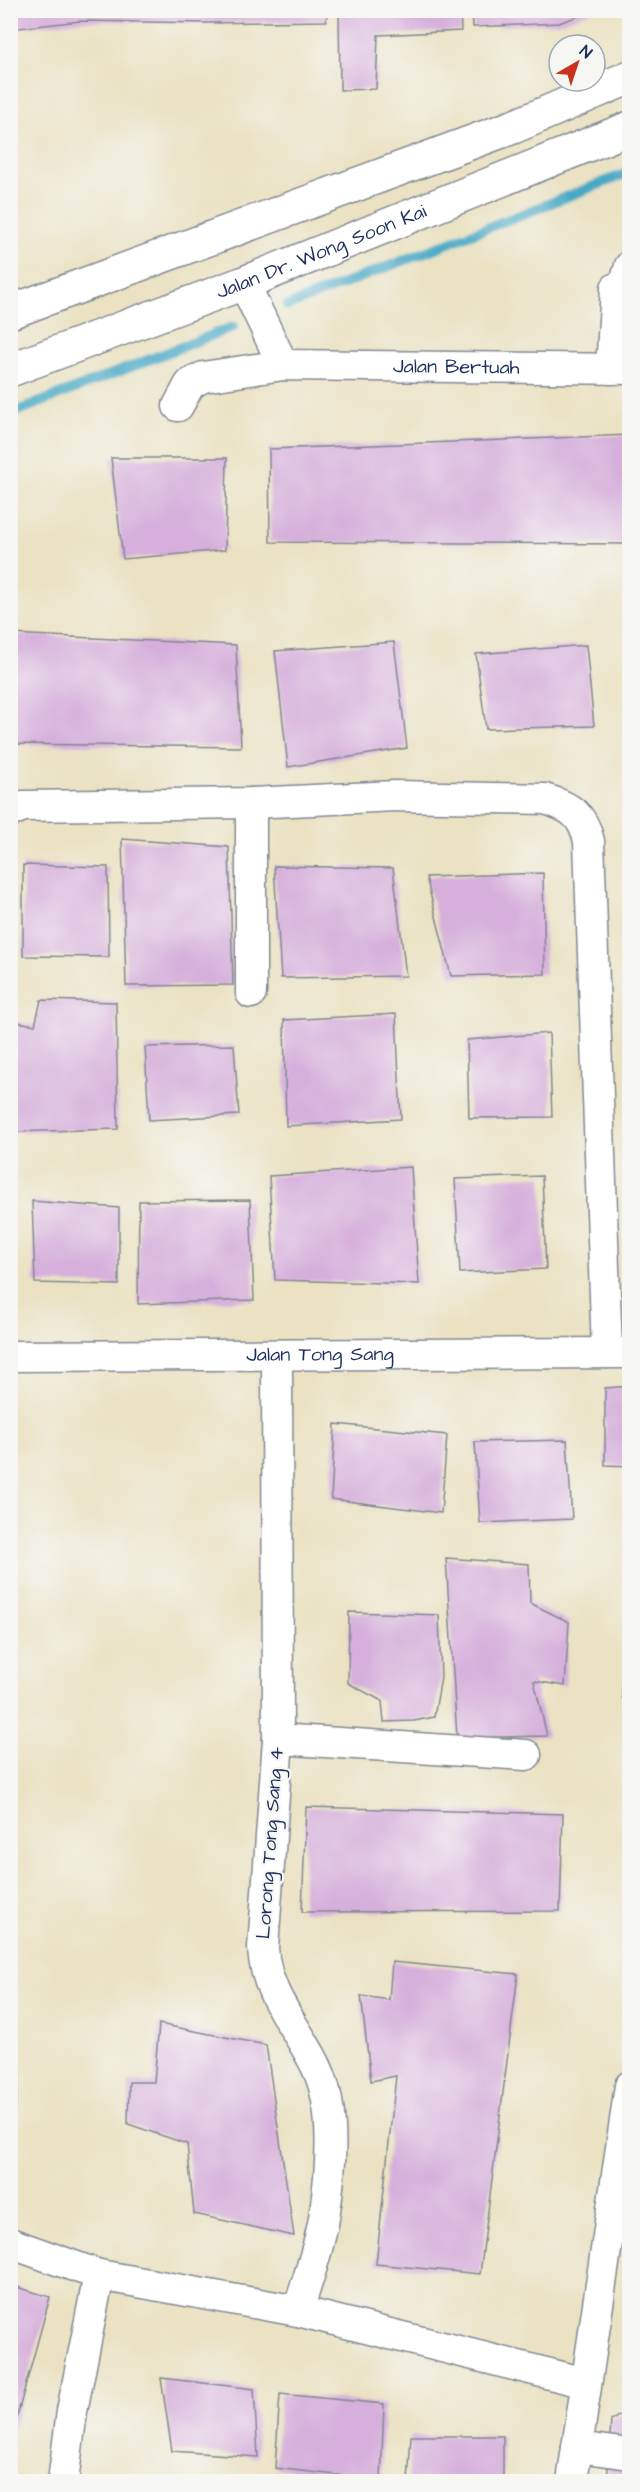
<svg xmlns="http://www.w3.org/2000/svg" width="640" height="2492" viewBox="0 0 640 2492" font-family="'Architects Daughter',sans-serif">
	<rect width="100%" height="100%" fill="#f6f6f2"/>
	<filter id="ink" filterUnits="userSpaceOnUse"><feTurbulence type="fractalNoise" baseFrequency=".0167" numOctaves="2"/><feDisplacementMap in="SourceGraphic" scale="12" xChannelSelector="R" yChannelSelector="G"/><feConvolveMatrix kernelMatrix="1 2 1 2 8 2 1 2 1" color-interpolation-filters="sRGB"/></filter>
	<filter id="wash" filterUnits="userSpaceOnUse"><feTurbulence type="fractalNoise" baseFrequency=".008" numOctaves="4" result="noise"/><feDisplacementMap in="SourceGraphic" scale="24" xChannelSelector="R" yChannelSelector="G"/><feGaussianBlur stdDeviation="1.35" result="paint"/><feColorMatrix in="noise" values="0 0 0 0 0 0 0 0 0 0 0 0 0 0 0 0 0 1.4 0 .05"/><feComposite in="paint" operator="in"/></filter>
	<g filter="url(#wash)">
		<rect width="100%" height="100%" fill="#eae2c3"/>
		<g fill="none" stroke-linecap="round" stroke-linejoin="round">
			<path stroke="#47a9c6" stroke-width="10" d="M 287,306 L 630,172
				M 10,414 L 233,327"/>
		</g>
		<g id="blocks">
			<path fill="#d6afdc" d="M 10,10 L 328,10 L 326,21 L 209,23 L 80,21 L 10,29 Z
				M 339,10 L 460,10 L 461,31 L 378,35 L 376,89 L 340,90 Z
				M 472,10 L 593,10 L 593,11 L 559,23 L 473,27 Z
				M 630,435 L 630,544 L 270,542 L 269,449 Z
				M 111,458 L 227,458 L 225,550 L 123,559 Z
				M 10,634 L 236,645 L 241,747 L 10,744 Z
				M 394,642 L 407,748 L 288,767 L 275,651 Z
				M 586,645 L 594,726 L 486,729 L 476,654 Z
				M 122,839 L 229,847 L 233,985 L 126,986 Z
				M 23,865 L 108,867 L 109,957 L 23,956 Z
				M 274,866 L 393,868 L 406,976 L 281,978 Z
				M 543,873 L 545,974 L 451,976 L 426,877 Z
				M 41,1000 L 116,1002 L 118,1129 L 10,1132 L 10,1021 L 35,1025 Z
				M 396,1014 L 401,1119 L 286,1126 L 284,1020 Z
				M 549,1033 L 552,1117 L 469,1118 L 467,1040 Z
				M 234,1045 L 239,1115 L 149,1120 L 145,1047 Z
				M 411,1167 L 419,1284 L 275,1280 L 269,1176 Z
				M 542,1176 L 546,1269 L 460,1273 L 455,1179 Z
				M 250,1200 L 254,1300 L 138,1304 L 139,1201 Z
				M 32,1201 L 119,1208 L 119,1285 L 35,1283 Z
				M 630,1386 L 630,1466 L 605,1465 L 605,1388 Z
				M 335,1424 L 447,1435 L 441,1513 L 331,1499 Z
				M 567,1440 L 572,1519 L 480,1523 L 475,1442 Z
				M 446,1558 L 529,1564 L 530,1603 L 569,1622 L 565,1686 L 534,1681 L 547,1736 L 457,1738 Z
				M 349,1612 L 439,1615 L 441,1678 L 434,1717 L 414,1721 L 384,1722 L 382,1701 L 348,1683 Z
				M 306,1807 L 563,1814 L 560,1911 L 302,1912 Z
				M 392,1962 L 518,1974 L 480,2274 L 376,2264 L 396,2076 L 371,2081 L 361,1996 L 389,2000 Z
				M 159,2024 L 266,2045 L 294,2236 L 194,2214 L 187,2144 L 128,2124 L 129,2082 L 154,2082 Z
				M 10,2069 L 20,2072 L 12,2133 L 10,2133 Z
				M 10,2285 L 50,2297 L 11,2438 L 10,2438 Z
				M 161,2378 L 254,2389 L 258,2457 L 172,2451 Z
				M 280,2394 L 384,2404 L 381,2480 L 275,2468 Z
				M 628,2404 L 630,2482 L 607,2482 L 611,2421 L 627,2410 Z
				M 411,2436 L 503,2436 L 503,2482 L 408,2482 Z"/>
		</g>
	</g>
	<g filter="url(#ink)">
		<use href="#blocks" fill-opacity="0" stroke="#828890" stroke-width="1.5"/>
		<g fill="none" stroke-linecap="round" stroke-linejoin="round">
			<defs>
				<path id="lane" d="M 616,288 L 623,263 L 630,254
					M 630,1670 L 630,1695"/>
				<g id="street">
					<path d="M 244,283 L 283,365"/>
					<path d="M 611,369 L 616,288 L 630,289"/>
					<path id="s1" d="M 178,406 L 190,384 L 203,377 L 283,365 L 630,369"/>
					<path d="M 251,803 L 251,993"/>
					<path d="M 10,812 L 23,806 L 251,803 L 395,796 L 545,799 C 571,807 583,815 589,841 L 607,1353"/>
					<path d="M 277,1355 L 278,1739 L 263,1948 C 265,1995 298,2027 317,2068 C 337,2110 331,2173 324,2218 C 319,2249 307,2281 298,2311"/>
					<path id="s2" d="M 10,1356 L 630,1353"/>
					<path d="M 278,1739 L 526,1755"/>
					<path d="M 10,2243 L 99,2275 L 298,2311 L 586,2383"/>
					<path d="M 577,2447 L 630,2454"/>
					<path d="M 63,2482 L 72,2411 L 99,2275"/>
					<path d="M 572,2482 L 630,2086"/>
				</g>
				<g id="primary">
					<path d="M 10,312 L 513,127 L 630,77"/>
					<path id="s3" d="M 10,370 L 244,283 L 630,128"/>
				</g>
			</defs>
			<use href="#lane" stroke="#828890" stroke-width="18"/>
			<use href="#street" stroke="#828890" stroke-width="33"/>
			<use href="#primary" stroke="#828890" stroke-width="36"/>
			<use href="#lane" stroke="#fff" stroke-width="15"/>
			<use href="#street" stroke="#fff" stroke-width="30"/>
			<use href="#primary" stroke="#fff" stroke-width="33"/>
		</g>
	</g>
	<g text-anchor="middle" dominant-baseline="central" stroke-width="4.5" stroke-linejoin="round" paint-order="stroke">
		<g font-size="20" fill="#1b2f5e" stroke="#f6f6f2">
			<text stroke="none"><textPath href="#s3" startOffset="333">Jalan Dr. Wong Soon Kai</textPath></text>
			<text stroke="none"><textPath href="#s1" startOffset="294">Jalan Bertuah</textPath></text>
			<text stroke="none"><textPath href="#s2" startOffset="310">Jalan Tong Sang</textPath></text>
			<text transform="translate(270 1843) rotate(-86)">Lorong Tong Sang 4</text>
		</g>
	</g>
	<rect width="640" height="2492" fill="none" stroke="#f6f6f2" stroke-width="36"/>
	<g transform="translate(577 63) rotate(39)"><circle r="28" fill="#f6f6f2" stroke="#9ea6b7" stroke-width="1.5"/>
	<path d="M0-4.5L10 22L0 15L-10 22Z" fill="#c8321e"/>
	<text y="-9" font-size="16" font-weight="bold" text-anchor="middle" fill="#1b2f5e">N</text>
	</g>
</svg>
